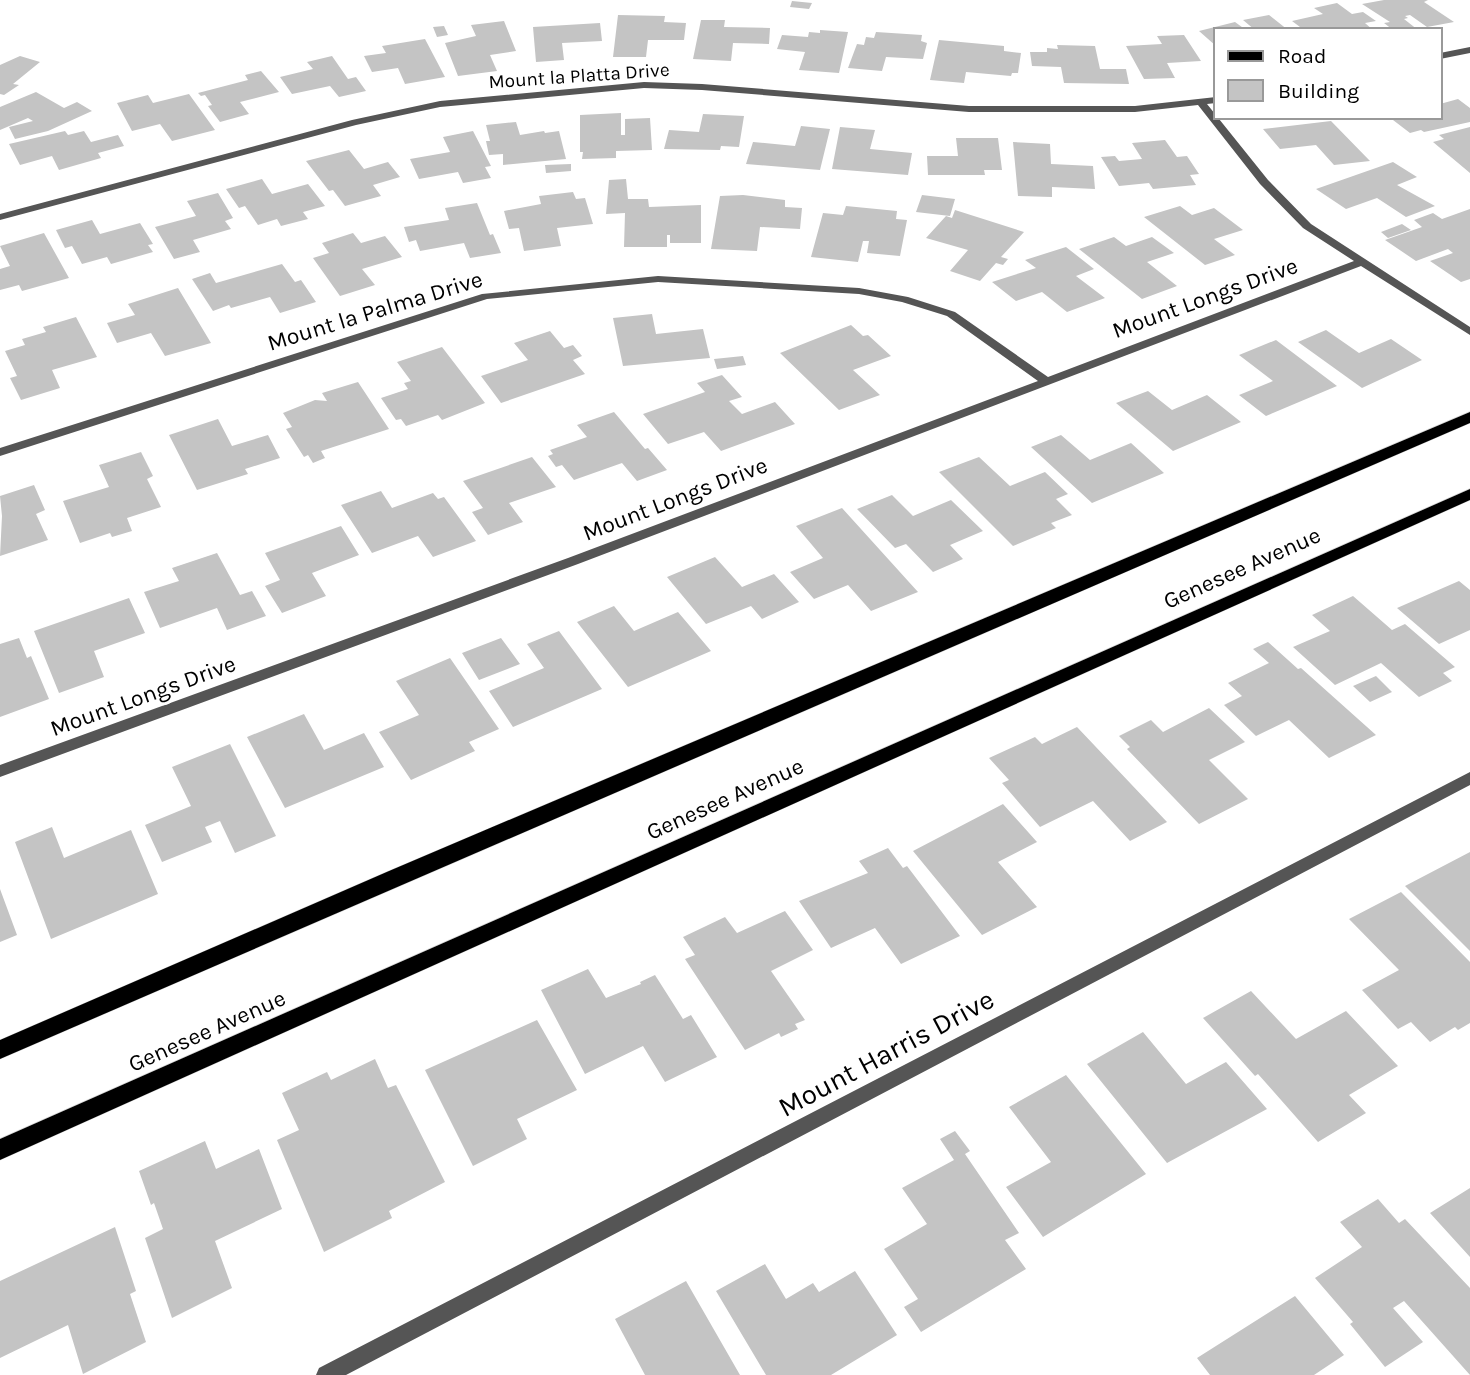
<svg xmlns="http://www.w3.org/2000/svg" width="1470" height="1375" viewBox="0 0 1470 1375" font-family="Karla,sans-serif">
	<rect width="100%" height="100%" fill="#fff"/>
	<path fill="#c4c4c4" d="M 1384,0 L 1428,0 L 1424,2 L 1454,22 L 1427,27 L 1410,15 L 1405,16 L 1408,18 L 1404,19 L 1418,30 L 1393,30 L 1384,23 L 1390,22 L 1362,4 Z
		M 792,1 L 812,3 L 809,9 L 790,7 Z
		M 1337,3 L 1352,14 L 1363,12 L 1376,21 L 1365,23 L 1373,30 L 1304,30 L 1292,21 L 1323,14 L 1314,8 Z
		M 618,15 L 665,16 L 664,22 L 686,23 L 684,40 L 648,40 L 646,57 L 613,57 Z
		M 1269,15 L 1288,30 L 1255,30 L 1243,20 Z
		M 701,20 L 725,20 L 724,27 L 770,28 L 769,44 L 733,43 L 731,61 L 693,59 Z
		M 504,21 L 516,51 L 490,55 L 497,71 L 458,76 L 445,43 L 476,36 L 471,25 Z
		M 1235,22 L 1246,30 L 1216,30 L 1216,46 L 1199,31 Z
		M 600,23 L 602,41 L 562,43 L 564,60 L 536,62 L 533,27 Z
		M 444,26 L 448,35 L 437,37 L 433,27 Z
		M 820,30 L 848,32 L 839,73 L 799,70 L 805,52 L 777,49 L 782,35 L 808,37 L 809,32 L 820,33 Z
		M 876,32 L 922,35 L 921,41 L 927,43 L 923,59 L 886,57 L 882,71 L 848,68 L 857,44 L 864,45 L 866,37 L 874,38 Z
		M 1184,35 L 1201,61 L 1167,63 L 1175,78 L 1144,79 L 1126,46 L 1162,44 L 1157,36 Z
		M 425,39 L 445,77 L 405,84 L 398,68 L 372,72 L 364,56 L 386,53 L 382,46 Z
		M 939,40 L 1004,46 L 1004,51 L 1021,53 L 1018,73 L 1012,73 L 1011,76 L 966,72 L 964,83 L 930,80 Z
		M 1057,45 L 1095,46 L 1100,69 L 1126,69 L 1129,84 L 1064,83 L 1061,67 L 1032,66 L 1030,52 L 1047,52 L 1047,48 L 1058,49 Z
		M 20,56 L 40,62 L 13,84 L 19,85 L 4,95 L 0,94 L 0,65 Z
		M 332,56 L 348,79 L 356,77 L 366,91 L 339,97 L 330,86 L 292,94 L 280,77 L 313,69 L 307,62 Z
		M 261,71 L 279,92 L 240,102 L 249,114 L 220,122 L 208,106 L 212,105 L 205,95 L 201,96 L 198,93 L 248,80 L 245,75 Z
		M 36,92 L 64,108 L 77,102 L 92,111 L 48,131 L 15,139 L 9,127 L 33,121 L 28,118 L 0,130 L 0,107 Z
		M 189,94 L 215,130 L 172,141 L 160,124 L 132,131 L 117,103 L 148,95 L 153,103 Z
		M 1458,99 L 1470,108 L 1470,122 L 1424,132 L 1421,130 L 1410,133 L 1393,120 L 1440,117 L 1440,104 Z
		M 621,113 L 621,135 L 625,135 L 625,119 L 650,118 L 652,150 L 616,151 L 616,158 L 582,159 L 583,152 L 580,152 L 580,115 Z
		M 703,114 L 744,116 L 739,147 L 721,146 L 720,150 L 664,149 L 669,130 L 699,132 Z
		M 1331,121 L 1370,161 L 1334,165 L 1316,145 L 1280,149 L 1263,129 Z
		M 516,122 L 520,135 L 544,131 L 545,133 L 559,131 L 566,159 L 503,165 L 503,154 L 489,155 L 486,141 L 490,141 L 486,125 Z
		M 801,126 L 830,129 L 820,170 L 746,164 L 753,142 L 795,146 Z
		M 840,127 L 875,130 L 870,149 L 912,153 L 908,175 L 832,169 Z
		M 1470,127 L 1470,173 L 1433,142 L 1444,139 L 1439,135 Z
		M 65,131 L 68,135 L 84,131 L 91,142 L 118,135 L 124,146 L 98,153 L 101,158 L 59,170 L 52,156 L 20,165 L 9,144 Z
		M 473,131 L 491,166 L 485,167 L 491,178 L 463,183 L 458,172 L 419,179 L 410,159 L 450,152 L 443,137 Z
		M 956,138 L 998,138 L 1002,170 L 984,170 L 985,175 L 928,175 L 927,156 L 958,156 Z
		M 1165,140 L 1177,157 L 1187,156 L 1199,174 L 1190,175 L 1196,185 L 1153,189 L 1149,183 L 1119,186 L 1101,157 L 1115,156 L 1119,161 L 1142,159 L 1132,143 Z
		M 1013,142 L 1050,144 L 1051,164 L 1093,166 L 1095,189 L 1052,187 L 1052,197 L 1018,196 Z
		M 349,150 L 364,169 L 388,162 L 400,177 L 373,185 L 381,196 L 345,206 L 333,190 L 329,191 L 306,161 Z
		M 1393,162 L 1417,177 L 1397,185 L 1435,206 L 1406,217 L 1377,198 L 1346,209 L 1316,189 Z
		M 571,164 L 571,171 L 546,173 L 545,165 Z
		M 262,179 L 272,194 L 308,184 L 325,206 L 303,212 L 308,219 L 281,226 L 277,219 L 258,225 L 245,206 L 239,208 L 226,189 Z
		M 626,179 L 628,199 L 648,199 L 649,207 L 701,205 L 701,243 L 670,243 L 670,235 L 667,235 L 667,247 L 624,247 L 625,213 L 606,214 L 609,180 Z
		M 573,192 L 576,199 L 585,198 L 593,224 L 557,228 L 561,246 L 524,251 L 519,228 L 509,229 L 504,211 L 541,204 L 539,196 Z
		M 218,193 L 233,218 L 225,221 L 231,229 L 193,240 L 200,252 L 174,259 L 155,227 L 196,216 L 187,201 Z
		M 743,195 L 785,200 L 785,207 L 802,208 L 800,229 L 760,227 L 757,251 L 711,249 L 720,196 Z
		M 922,195 L 955,199 L 950,216 L 916,212 Z
		M 477,203 L 490,235 L 493,234 L 501,253 L 470,258 L 464,243 L 420,251 L 416,240 L 409,242 L 404,227 L 449,220 L 445,208 Z
		M 846,206 L 897,211 L 896,219 L 907,220 L 900,256 L 867,253 L 869,241 L 863,241 L 858,262 L 811,257 L 823,213 L 843,215 Z
		M 1180,206 L 1192,215 L 1214,208 L 1243,230 L 1214,239 L 1235,255 L 1205,265 L 1144,217 Z
		M 1470,209 L 1470,279 L 1461,282 L 1430,261 L 1453,253 L 1448,249 L 1416,261 L 1385,240 L 1422,227 L 1414,220 L 1433,213 L 1442,219 Z
		M 955,210 L 1024,232 L 1001,257 L 1008,259 L 1003,265 L 996,263 L 980,281 L 950,271 L 968,250 L 926,238 L 946,216 L 952,218 Z
		M 92,220 L 100,234 L 140,223 L 153,244 L 148,245 L 153,252 L 111,264 L 107,257 L 82,264 L 72,246 L 65,248 L 56,230 Z
		M 1402,224 L 1411,230 L 1388,238 L 1381,232 Z
		M 44,233 L 69,278 L 22,291 L 19,285 L 0,290 L 0,269 L 10,266 L 0,246 Z
		M 353,233 L 361,243 L 385,236 L 402,257 L 362,269 L 375,285 L 340,296 L 313,258 L 329,253 L 322,243 Z
		M 1114,237 L 1126,246 L 1152,237 L 1174,253 L 1147,262 L 1177,286 L 1142,299 L 1079,249 Z
		M 1066,247 L 1094,269 L 1076,276 L 1105,298 L 1067,312 L 1042,292 L 1016,301 L 992,282 L 1036,268 L 1025,260 Z
		M 282,264 L 295,282 L 301,280 L 316,302 L 280,313 L 270,297 L 231,308 L 229,305 L 213,311 L 192,279 L 210,273 L 216,283 Z
		M 178,288 L 211,343 L 165,356 L 151,333 L 117,343 L 107,323 L 135,315 L 128,304 Z
		M 652,314 L 656,334 L 703,329 L 710,358 L 623,366 L 613,318 Z
		M 76,317 L 97,357 L 52,370 L 60,388 L 21,400 L 10,378 L 17,376 L 5,351 L 25,345 L 22,339 L 46,332 L 43,327 Z
		M 851,325 L 863,336 L 868,335 L 891,356 L 853,370 L 880,395 L 839,410 L 780,353 Z
		M 1326,330 L 1359,353 L 1391,339 L 1422,360 L 1362,388 L 1298,342 Z
		M 550,331 L 564,348 L 573,345 L 582,356 L 573,360 L 585,374 L 501,403 L 481,376 L 528,360 L 514,343 Z
		M 1276,340 L 1337,386 L 1266,416 L 1239,395 L 1273,381 L 1239,355 Z
		M 442,347 L 485,403 L 442,420 L 438,415 L 406,426 L 401,419 L 396,420 L 381,398 L 408,389 L 404,383 L 411,381 L 397,362 Z
		M 743,356 L 746,365 L 717,369 L 714,359 Z
		M 722,375 L 742,397 L 729,401 L 742,414 L 775,402 L 795,424 L 721,451 L 704,432 L 668,444 L 643,414 L 705,392 L 697,383 Z
		M 358,382 L 389,429 L 321,451 L 325,458 L 313,463 L 308,455 L 304,457 L 286,429 L 292,427 L 283,413 L 315,400 L 327,401 L 322,393 Z
		M 1148,391 L 1172,410 L 1207,395 L 1241,422 L 1173,451 L 1116,403 Z
		M 614,412 L 645,449 L 648,448 L 667,470 L 637,481 L 622,463 L 574,480 L 562,465 L 556,467 L 548,456 L 553,454 L 550,450 L 587,437 L 577,425 Z
		M 218,419 L 232,446 L 268,435 L 280,458 L 245,469 L 248,474 L 197,490 L 169,435 Z
		M 1061,435 L 1090,460 L 1131,443 L 1164,473 L 1092,503 L 1031,447 Z
		M 141,452 L 153,476 L 147,479 L 161,507 L 127,518 L 132,531 L 112,537 L 110,533 L 80,543 L 63,501 L 109,487 L 99,465 Z
		M 532,457 L 556,487 L 509,503 L 523,522 L 488,535 L 472,512 L 483,508 L 463,481 Z
		M 979,457 L 1010,486 L 1045,472 L 1068,494 L 1056,499 L 1072,515 L 1051,523 L 1056,528 L 1013,546 L 939,472 Z
		M 34,485 L 45,510 L 36,514 L 48,540 L 0,556 L 2,516 L 0,496 Z
		M 381,491 L 392,508 L 433,493 L 438,499 L 444,497 L 476,541 L 433,557 L 418,536 L 372,553 L 341,505 Z
		M 892,495 L 913,516 L 951,500 L 983,531 L 950,545 L 963,559 L 933,572 L 906,544 L 895,548 L 857,509 Z
		M 842,508 L 918,592 L 871,611 L 848,585 L 814,599 L 790,572 L 823,558 L 796,526 Z
		M 341,526 L 359,555 L 312,573 L 326,596 L 282,613 L 265,586 L 280,580 L 265,553 Z
		M 217,553 L 240,595 L 252,591 L 266,616 L 227,630 L 217,608 L 160,628 L 144,592 L 179,581 L 172,568 Z
		M 715,557 L 742,587 L 774,574 L 799,602 L 762,619 L 751,606 L 706,624 L 667,577 Z
		M 1459,581 L 1470,590 L 1470,630 L 1439,644 L 1397,608 Z
		M 1353,596 L 1392,630 L 1405,624 L 1455,667 L 1443,673 L 1452,681 L 1419,697 L 1381,663 L 1335,685 L 1293,647 L 1330,631 L 1312,615 Z
		M 129,598 L 145,633 L 94,651 L 104,677 L 59,693 L 34,631 Z
		M 614,606 L 634,631 L 678,612 L 711,651 L 628,687 L 577,622 Z
		M 559,631 L 602,689 L 513,727 L 489,691 L 544,668 L 527,644 Z
		M 19,638 L 27,658 L 31,656 L 49,699 L 0,717 L 0,644 Z
		M 501,638 L 520,664 L 479,680 L 462,653 Z
		M 1268,642 L 1298,669 L 1301,668 L 1376,735 L 1329,758 L 1289,720 L 1256,736 L 1224,705 L 1242,696 L 1228,683 L 1269,663 L 1253,649 Z
		M 450,658 L 499,729 L 469,742 L 475,751 L 411,780 L 379,732 L 419,715 L 396,681 Z
		M 1376,676 L 1392,692 L 1370,702 L 1353,686 Z
		M 1209,708 L 1245,742 L 1209,760 L 1248,799 L 1199,824 L 1127,749 L 1130,747 L 1119,736 L 1151,720 L 1163,732 Z
		M 304,714 L 324,750 L 364,733 L 384,767 L 285,808 L 247,737 Z
		M 1077,727 L 1167,822 L 1130,841 L 1093,801 L 1040,827 L 1002,783 L 1009,780 L 989,758 L 1035,737 L 1042,744 Z
		M 230,744 L 276,836 L 235,853 L 220,821 L 205,827 L 212,842 L 162,862 L 145,825 L 191,806 L 172,767 Z
		M 1003,804 L 1037,842 L 998,862 L 1037,907 L 982,935 L 913,851 Z
		M 52,827 L 64,858 L 131,830 L 158,894 L 51,939 L 15,842 Z
		M 888,848 L 903,868 L 907,866 L 960,936 L 901,964 L 875,928 L 831,948 L 799,901 L 868,873 L 859,861 Z
		M 1470,852 L 1470,951 L 1405,886 Z
		M 0,889 L 17,935 L 0,942 Z
		M 1401,892 L 1470,962 L 1470,1023 L 1458,1030 L 1455,1027 L 1430,1042 L 1411,1022 L 1398,1029 L 1362,990 L 1399,970 L 1349,919 Z
		M 785,911 L 813,950 L 771,971 L 805,1020 L 795,1024 L 798,1029 L 781,1037 L 779,1033 L 745,1050 L 685,959 L 695,955 L 683,937 L 725,917 L 737,933 Z
		M 588,969 L 606,998 L 641,984 L 640,982 L 655,975 L 683,1019 L 691,1015 L 717,1057 L 665,1082 L 643,1046 L 585,1074 L 541,990 Z
		M 1251,991 L 1296,1039 L 1346,1011 L 1398,1066 L 1349,1095 L 1366,1113 L 1318,1142 L 1258,1074 L 1255,1076 L 1203,1018 Z
		M 537,1020 L 577,1090 L 517,1119 L 527,1139 L 473,1166 L 425,1070 Z
		M 1143,1032 L 1186,1084 L 1226,1062 L 1267,1109 L 1167,1163 L 1087,1064 Z
		M 375,1059 L 388,1088 L 396,1085 L 445,1182 L 389,1211 L 392,1218 L 324,1252 L 277,1140 L 299,1130 L 282,1093 L 327,1072 L 331,1080 Z
		M 1066,1075 L 1146,1174 L 1043,1237 L 1006,1187 L 1051,1162 L 1009,1107 Z
		M 955,1131 L 970,1151 L 965,1154 L 1019,1233 L 1005,1240 L 1026,1269 L 921,1332 L 904,1307 L 918,1299 L 884,1249 L 927,1224 L 902,1188 L 954,1160 L 940,1139 Z
		M 205,1141 L 216,1169 L 259,1149 L 282,1209 L 215,1241 L 232,1288 L 172,1318 L 145,1238 L 163,1229 L 154,1203 L 151,1205 L 139,1171 Z
		M 1470,1188 L 1470,1257 L 1430,1213 Z
		M 1378,1199 L 1399,1223 L 1405,1219 L 1470,1288 L 1470,1375 L 1404,1301 L 1393,1308 L 1423,1342 L 1385,1367 L 1350,1324 L 1353,1322 L 1315,1278 L 1362,1247 L 1340,1222 Z
		M 115,1227 L 136,1291 L 130,1294 L 146,1342 L 83,1374 L 68,1325 L 0,1358 L 0,1281 Z
		M 765,1264 L 786,1299 L 813,1283 L 819,1292 L 855,1271 L 897,1335 L 831,1375 L 766,1375 L 716,1291 Z
		M 686,1281 L 740,1375 L 645,1375 L 615,1319 Z
		M 1295,1296 L 1344,1355 L 1314,1375 L 1210,1375 L 1197,1358 Z"/>
	<g fill="none" stroke-linecap="round" stroke-linejoin="round">
		<defs>
			<path id="primary" d="M 1470,412 L 1470,423 L 0,1059 L 0,1040 L 389,871 Z
				M 1470,489 L 1470,500 L 0,1160 L 0,1139 Z"/>
		</defs>
		<use href="#primary" stroke="#dbdbdb" stroke-width="1"/>
		<path fill="#555" fill-rule="evenodd" d="M 1470,47 L 1470,53 L 1440,59 L 1440,53 Z
			M 644,82 L 702,84 L 969,106 L 1135,106 L 1216,97 L 1216,103 L 1207,104 L 1268,180 L 1311,224 L 1470,327 L 1470,335 L 1361,266 L 578,564 L 0,777 L 0,765 L 568,558 L 1038,381 L 947,316 L 902,302 L 859,294 L 658,282 L 487,299 L 0,456 L 0,448 L 482,294 L 658,276 L 859,288 L 908,297 L 955,312 L 1048,377 L 1354,261 L 1303,228 L 1260,184 L 1198,105 L 1135,112 L 969,112 L 702,90 L 644,88 L 440,107 L 356,125 L 0,220 L 0,214 L 352,120 L 440,101 Z
			M 1470,772 L 1470,785 L 346,1375 L 316,1375 L 319,1368 Z"/>
		<use href="#primary" fill="#000" fill-rule="evenodd"/>
	</g>
	<g text-anchor="middle" dominant-baseline="central" stroke-width="6" stroke-linejoin="round" paint-order="stroke">
		<g font-size="19" fill="#000" stroke="#fff">
			<text transform="translate(579 76) rotate(-4)">Mount la Platta Drive</text>
		</g>
		<g font-size="23" fill="#000" stroke="#fff">
			<text transform="translate(1205 298) rotate(-20)">Mount Longs Drive</text>
			<text transform="translate(375 311) rotate(-17)">Mount la Palma Drive</text>
			<text transform="translate(675 499) rotate(-21)">Mount Longs Drive</text>
			<text transform="translate(1242 568) rotate(-24)">Genesee Avenue</text>
			<text transform="translate(143 696) rotate(-20)">Mount Longs Drive</text>
			<text transform="translate(725 799) rotate(-24)">Genesee Avenue</text>
			<text transform="translate(207 1031) rotate(-24)">Genesee Avenue</text>
		</g>
		<g font-size="28" fill="#000" stroke="#fff">
			<text transform="translate(886 1053) rotate(-28)">Mount Harris Drive</text>
		</g>
	</g>
	<rect x="1214" y="28" width="228" height="91" fill="#ffffff" stroke="#999999" stroke-width="2"/>
	<rect x="1228" y="51" width="35" height="10" fill="#000000" stroke="#999999" stroke-width="2"/>
	<text x="1278" y="63" font-size="21" fill="#000000">Road</text>
	<rect x="1228" y="80" width="35" height="21" fill="#c4c4c4" stroke="#999999" stroke-width="2"/>
	<text x="1278" y="98" font-size="21" fill="#000000">Building</text>
</svg>
